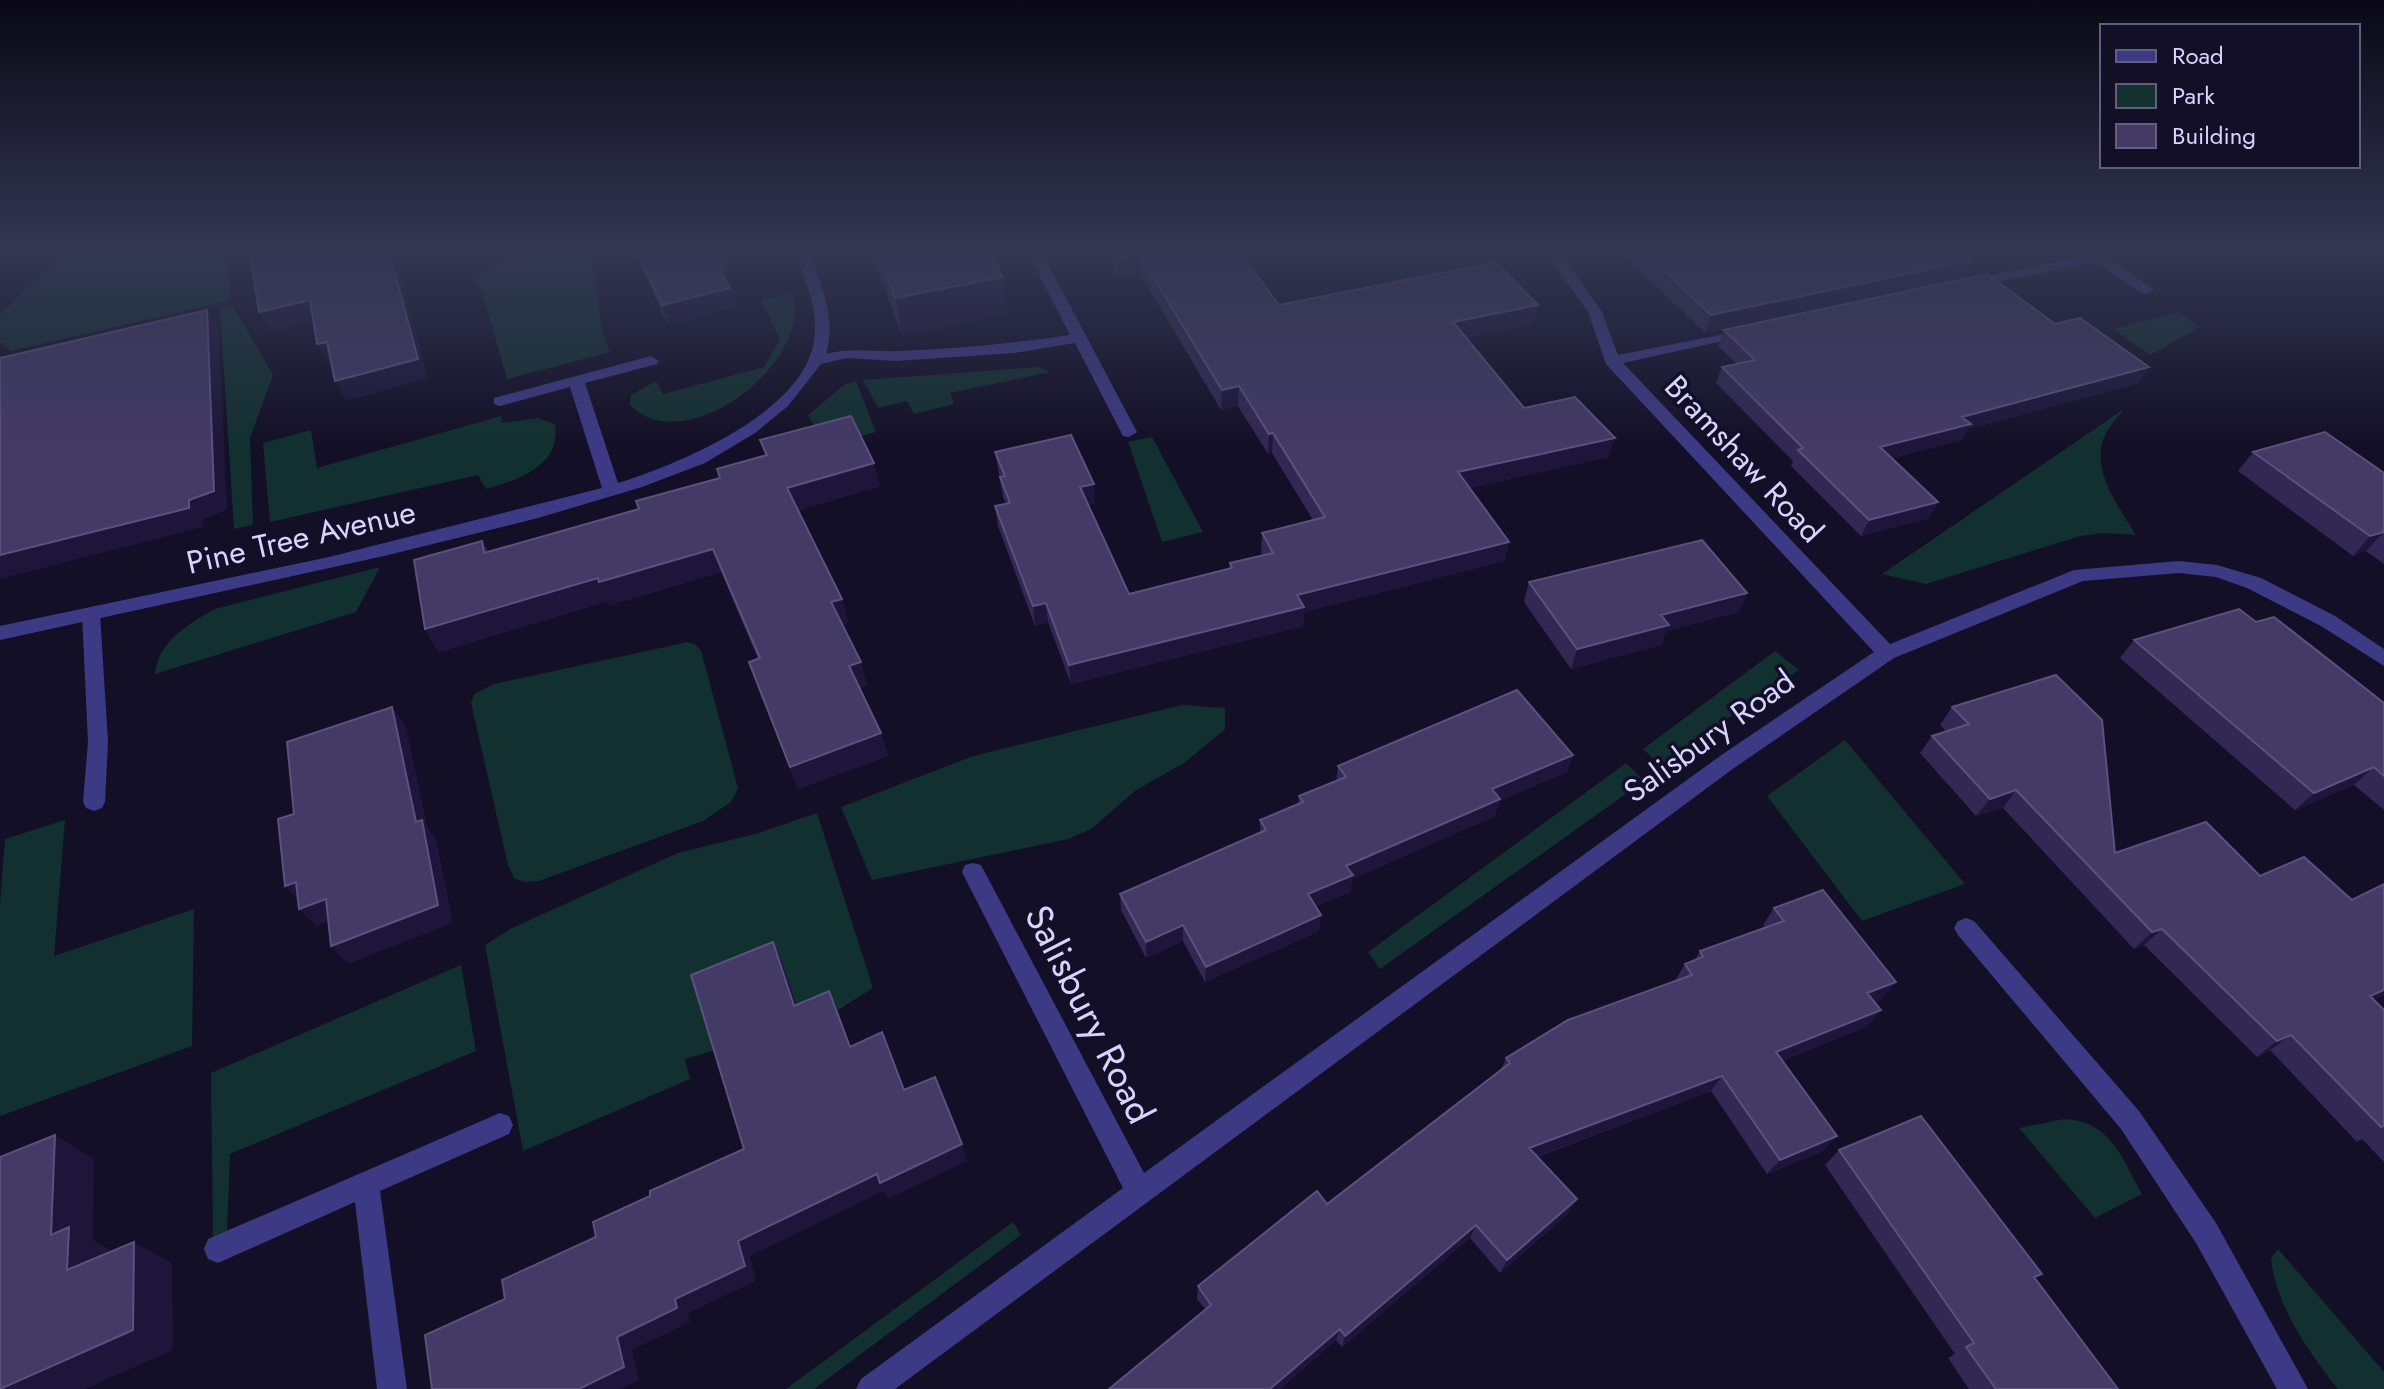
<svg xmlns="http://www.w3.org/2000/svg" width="2384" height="1389" viewBox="0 0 2384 1389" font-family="Jost,sans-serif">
	<rect width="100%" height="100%" fill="#130f26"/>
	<path fill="#12302f" d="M 66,251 L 216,251 L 218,257 L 227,254 L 231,300 L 11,351 L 0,342 L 0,315 Z
		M 529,251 L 590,251 L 603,333 L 610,352 L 507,379 L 483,294 L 472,276 Z
		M 792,292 C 816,361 685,462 630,405 L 631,395 L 656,381 L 663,394 L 764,367 L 780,339 L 761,300 Z
		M 233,306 L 273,375 L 250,438 L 253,525 L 234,529 L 220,310 Z
		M 2179,312 L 2200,327 L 2150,355 L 2113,329 Z
		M 1038,367 L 1050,372 L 950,393 L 954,404 L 914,414 L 907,401 L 878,408 L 863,380 Z
		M 856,381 L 876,432 L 826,446 L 808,415 L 845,384 Z
		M 2124,409 C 2118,417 2109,426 2105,435 C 2089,469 2120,508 2136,535 L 2104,533 L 2080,536 L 1926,584 L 1882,574 Z
		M 501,416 L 502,423 L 538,418 L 555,424 C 562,466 517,480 486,489 L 478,475 L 270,522 L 263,443 L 311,430 L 317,468 Z
		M 1152,437 L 1203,532 L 1162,542 L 1128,442 Z
		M 380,567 L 356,612 L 155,674 C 158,642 189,623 215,609 Z
		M 688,642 L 696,645 L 701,651 L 738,788 L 731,802 L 703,821 L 539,881 L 524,882 L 514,878 L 508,865 L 471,703 L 474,694 L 494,684 Z
		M 1775,651 L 1799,670 L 1660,765 L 1643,749 Z
		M 1182,705 L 1225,708 L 1225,729 L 1184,763 L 1136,790 L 1091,829 L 1068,839 L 872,880 L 841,807 L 973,756 Z
		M 1845,740 L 1965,884 L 1862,921 L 1767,796 Z
		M 1626,763 L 1644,781 L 1380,969 L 1368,952 Z
		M 817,813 L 873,988 L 838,1010 L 803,1024 L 685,1059 L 690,1079 L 523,1151 L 485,945 L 512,928 L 678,853 L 755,834 Z
		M 65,820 L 54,956 L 194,909 L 192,1046 L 0,1116 L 0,904 L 5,839 Z
		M 461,965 L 476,1051 L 230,1154 L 227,1234 L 213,1244 L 211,1073 Z
		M 2064,1119 C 2111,1121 2122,1158 2142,1194 L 2095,1218 L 2019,1128 Z
		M 1013,1222 L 1021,1235 L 814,1389 L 786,1389 Z
		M 2278,1249 L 2384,1372 L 2384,1389 L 2338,1389 C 2308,1351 2277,1308 2271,1259 Z"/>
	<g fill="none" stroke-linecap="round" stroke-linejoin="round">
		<path fill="#3d3a85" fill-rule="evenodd" d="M 91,607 L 100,614 L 108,742 L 105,802 L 102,808 L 94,811 L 86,808 L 83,802 L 88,742 L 82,614 Z"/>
		<path fill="#3d3a85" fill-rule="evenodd" d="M 795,251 L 809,251 C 821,284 837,319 826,354 C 851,347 873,352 899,351 C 956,349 1014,343 1070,335 L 1027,251 L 1041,251 L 1137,432 L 1129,437 L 1123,436 L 1075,343 L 1014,353 L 896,361 L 847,358 L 821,364 L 788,406 L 755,433 L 705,463 L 642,487 L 538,518 L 384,556 L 0,640 L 0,626 L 329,557 L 602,488 L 570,387 L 500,406 L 494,404 L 494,398 L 651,356 L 659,361 L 657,364 L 585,383 L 618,483 C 679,464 803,413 814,341 C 819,310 805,280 795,251 Z
			M 1545,251 L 1559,251 L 1602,312 L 1618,355 L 1750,329 L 1750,335 L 1623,363 L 1890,644 L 2074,570 L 2179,561 L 2217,565 L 2261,578 L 2335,616 L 2384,649 L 2384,666 L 2321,626 L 2247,588 L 2216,577 L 2179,573 L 2083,581 L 1894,658 L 1734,768 L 895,1389 L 856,1389 L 861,1379 L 1123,1188 L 962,872 L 965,865 L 973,863 L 981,865 L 1144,1173 L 1720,756 L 1874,652 L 1606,364 L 1588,312 Z
			M 2083,251 L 2100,251 L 2154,290 L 2147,294 L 2142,293 L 2096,262 L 1968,288 L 1961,284 L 1968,280 L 2087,255 Z
			M 1966,918 L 1974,921 L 2139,1111 L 2216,1223 L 2308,1389 L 2277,1389 L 2196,1243 L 2121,1129 L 1958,935 L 1954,928 L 1958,921 Z
			M 500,1113 L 509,1116 L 513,1125 L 509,1134 L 380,1191 L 407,1389 L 377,1389 L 355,1202 L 218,1263 L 208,1259 L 204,1249 L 208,1239 Z"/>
	</g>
	<path fill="#312854" d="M 634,251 L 740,251 L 744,265 L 725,269 L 736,307 L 668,325 Z
		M 871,251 L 990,251 L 1003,277 L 1007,314 L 902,336 Z
		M 1102,251 L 1239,251 L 1279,305 L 1533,324 L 1466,338 L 1524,408 L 1609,457 L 1469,488 L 1509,542 L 1504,561 L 1304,612 L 1303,626 L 1071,684 L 1048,622 L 1035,626 L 998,526 L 995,506 L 1006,504 L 1003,497 L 995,452 L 1095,503 L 1088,505 L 1129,594 L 1229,568 L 1230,563 L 1262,555 L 1261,552 L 1262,533 L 1313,520 L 1272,453 L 1268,454 L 1238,406 L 1221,410 L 1140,273 L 1118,278 Z
		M 1619,251 L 1961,251 L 1964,278 L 1705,333 Z
		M 2055,324 L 2139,383 L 1968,429 L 1962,440 L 1892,458 L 1938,502 L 1929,518 L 1861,536 L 1791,466 L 1793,461 L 1716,383 L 1722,367 L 1737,364 L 1718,346 L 1724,330 Z
		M 760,440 L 880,486 L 798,510 L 842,599 L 848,622 L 842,624 L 867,685 L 860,688 L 881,733 L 888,756 L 798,789 L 749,662 L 758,659 L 721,572 L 610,605 L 608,601 L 439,652 L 425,629 L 482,541 L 488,552 L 639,509 L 720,478 L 765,456 Z
		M 2253,452 L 2384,473 L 2384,564 L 2366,551 L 2353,556 L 2238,471 Z
		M 1529,582 L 1747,593 L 1739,612 L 1666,631 L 1661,645 L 1571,669 L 1524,602 Z
		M 2256,622 L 2384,703 L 2384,810 L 2354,785 L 2295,810 L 2120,658 L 2134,640 Z
		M 1952,707 L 2115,853 L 2260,876 L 2352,900 L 2384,884 L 2384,995 L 2373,1000 L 2384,1010 L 2384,1162 L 2362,1139 L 2357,1142 L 2270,1050 L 2257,1057 L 2144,945 L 2134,949 L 2003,808 L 1976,816 L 1920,753 L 1932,736 L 1946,731 L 1940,725 Z
		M 1573,755 L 1567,772 L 1499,801 L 1495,816 L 1352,879 L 1350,892 L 1316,906 L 1319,931 L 1205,982 L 1183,941 L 1146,958 L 1121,910 L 1120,894 L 1260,833 L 1260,820 L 1298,804 L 1299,796 L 1336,782 L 1338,766 Z
		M 1774,908 L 1882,999 L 1875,1002 L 1868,1026 L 1782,1061 L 1837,1136 L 1823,1151 L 1767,1174 L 1711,1091 L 1537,1157 L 1569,1213 L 1500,1273 L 1470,1238 L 1342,1347 L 1336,1340 L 1280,1389 L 1109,1389 L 1206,1310 L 1197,1299 L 1198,1286 L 1327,1204 L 1501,1070 L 1506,1058 L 1675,981 L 1685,964 L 1694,961 L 1700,951 L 1765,927 L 1763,925 Z
		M 1839,1150 L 2042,1274 L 2035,1278 L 2118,1389 L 1969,1389 L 1948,1358 L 1955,1354 L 1825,1165 Z"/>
	<path fill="#1d163a" d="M 0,251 L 18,251 L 17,255 L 8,257 L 6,273 L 0,274 Z
		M 389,251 L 470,252 L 399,269 L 428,378 L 346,401 L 335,381 Z
		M 715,251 L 740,251 L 744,265 L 725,269 L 736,307 L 668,325 L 662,305 Z
		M 1139,254 L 1140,273 L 1118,278 L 1117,259 Z
		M 1973,260 L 1964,278 L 1705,333 L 1711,315 Z
		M 1003,277 L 1007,314 L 902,336 L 895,298 Z
		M 310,300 L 321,319 L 271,332 L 259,312 Z
		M 1538,305 L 1533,324 L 1450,341 L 1453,322 Z
		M 207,310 L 219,328 L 227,510 L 203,519 L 203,527 L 0,579 L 0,555 Z
		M 327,342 L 338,361 L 328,364 L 317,344 Z
		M 2149,367 L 2139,383 L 1968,429 L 1962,440 L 1872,463 L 1880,447 L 1962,417 Z
		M 1239,386 L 1238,406 L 1221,410 L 1222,390 Z
		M 1273,433 L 1272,453 L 1268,454 L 1269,434 Z
		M 1615,438 L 1609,457 L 1454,492 L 1458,472 Z
		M 874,463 L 880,486 L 794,512 L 787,488 Z
		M 1094,484 L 1095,503 L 1082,506 L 1080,487 Z
		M 1938,502 L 1929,518 L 1861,536 L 1869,520 Z
		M 2384,532 L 2366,551 L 2353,556 L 2370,536 Z
		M 1509,542 L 1504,561 L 1304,612 L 1303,626 L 1071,684 L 1069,665 L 1297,595 Z
		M 713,549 L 721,572 L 610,605 L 608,601 L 439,652 L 425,629 L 598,578 Z
		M 1747,593 L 1739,612 L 1666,631 L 1661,645 L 1571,669 L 1577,649 L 1661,615 Z
		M 842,599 L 848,622 L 838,625 L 831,602 Z
		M 1046,603 L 1048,622 L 1035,626 L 1033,606 Z
		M 861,662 L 867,685 L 856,689 L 849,666 Z
		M 392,707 L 406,726 L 427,826 L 436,839 L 453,923 L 348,964 L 331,946 L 416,822 Z
		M 881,733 L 888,756 L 798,789 L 790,767 Z
		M 1573,755 L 1567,772 L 1499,801 L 1495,816 L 1352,879 L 1350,892 L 1306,910 L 1308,894 L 1346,866 L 1492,789 Z
		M 2374,767 L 2354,785 L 2295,810 L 2314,793 Z
		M 2016,790 L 2003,808 L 1976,816 L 1990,799 Z
		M 296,882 L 302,904 L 285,886 Z
		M 326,899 L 342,916 L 316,926 L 299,909 Z
		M 1321,915 L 1319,931 L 1205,982 L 1206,967 Z
		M 1183,925 L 1183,941 L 1146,958 L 1146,942 Z
		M 2162,929 L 2144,945 L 2134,949 L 2152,932 Z
		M 773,942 L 782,962 L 803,1024 L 794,1006 Z
		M 1896,982 L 1882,999 L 1854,1009 L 1867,993 Z
		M 2384,990 L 2384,995 L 2348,1012 L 2370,996 Z
		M 829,991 L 838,1010 L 857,1065 L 850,1047 Z
		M 1881,1010 L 1868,1026 L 1764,1068 L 1776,1052 Z
		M 2291,1035 L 2270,1050 L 2257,1057 L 2277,1041 Z
		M 1722,1076 L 1711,1091 L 1522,1162 L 1529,1148 Z
		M 55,1135 L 94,1159 L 93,1240 L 109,1249 L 108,1291 L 67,1270 L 51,1235 Z
		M 1837,1136 L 1823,1151 L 1767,1174 L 1780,1160 Z
		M 962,1144 L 967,1161 L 888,1199 L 884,1191 L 750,1256 L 756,1281 L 688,1313 L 690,1322 L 632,1350 L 639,1380 L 620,1389 L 579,1389 L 617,1337 L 675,1299 L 738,1241 L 877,1174 Z
		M 1577,1199 L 1569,1213 L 1500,1273 L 1507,1260 Z
		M 1476,1225 L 1470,1238 L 1342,1347 L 1345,1336 Z
		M 134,1242 L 172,1263 L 173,1350 L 85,1389 L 1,1389 Z
		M 1340,1329 L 1336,1340 L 1280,1389 L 1270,1389 Z"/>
	<path fill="#433a66" stroke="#5a527e" stroke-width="2" d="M 258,251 L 389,251 L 418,359 L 335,381 L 327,342 L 317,344 L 310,300 L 259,312 L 250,253 Z
		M 636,251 L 715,251 L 725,269 L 720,270 L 730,288 L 662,305 Z
		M 878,251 L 990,251 L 1003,277 L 895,298 Z
		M 1112,251 L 1239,251 L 1279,305 L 1496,262 L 1538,305 L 1453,322 L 1524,408 L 1575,397 L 1615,438 L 1458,472 L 1509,542 L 1297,595 L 1304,607 L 1069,665 L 1046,603 L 1033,606 L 995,506 L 1010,503 L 1000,477 L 1005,476 L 995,452 L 1071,435 L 1094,484 L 1080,487 L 1129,594 L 1232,568 L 1230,563 L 1273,553 L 1262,533 L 1325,517 L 1273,433 L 1269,434 L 1239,386 L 1222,390 L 1139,254 L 1117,259 Z
		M 1643,251 L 1961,251 L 1973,260 L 1711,315 Z
		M 1987,274 L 2055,324 L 2080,318 L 2149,367 L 1962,417 L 1971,424 L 1880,447 L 1938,502 L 1869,520 L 1798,450 L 1803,448 L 1722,367 L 1755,360 L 1724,330 Z
		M 207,310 L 214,491 L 189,500 L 189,508 L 0,555 L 0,358 Z
		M 851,416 L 874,463 L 787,488 L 842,599 L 831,602 L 861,662 L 849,666 L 881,733 L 790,767 L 749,662 L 760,658 L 713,549 L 599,582 L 598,578 L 425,629 L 414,560 L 482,541 L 484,553 L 639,509 L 636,501 L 720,478 L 717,469 L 767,455 L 760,440 Z
		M 2325,432 L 2384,473 L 2384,532 L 2370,536 L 2253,452 Z
		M 1702,540 L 1747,593 L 1661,615 L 1669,625 L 1577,649 L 1529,582 Z
		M 2239,609 L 2256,622 L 2274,617 L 2384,703 L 2384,776 L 2374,767 L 2314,793 L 2134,640 Z
		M 2056,675 L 2102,720 L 2115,853 L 2206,822 L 2260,876 L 2304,857 L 2352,900 L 2384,884 L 2384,990 L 2370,996 L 2384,1010 L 2384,1126 L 2381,1127 L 2291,1035 L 2277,1041 L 2162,929 L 2152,932 L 2016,790 L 1990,799 L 1932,736 L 1969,724 L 1952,707 Z
		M 1517,690 L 1573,755 L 1492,789 L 1500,799 L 1346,866 L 1353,875 L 1308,894 L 1321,915 L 1206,967 L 1183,925 L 1146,942 L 1120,894 L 1266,830 L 1260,820 L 1303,802 L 1299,796 L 1346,777 L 1338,766 Z
		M 392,707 L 416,822 L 422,820 L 438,905 L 331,946 L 326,899 L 299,909 L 296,882 L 285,886 L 278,819 L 294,814 L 287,742 Z
		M 1823,890 L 1896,982 L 1867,993 L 1881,1010 L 1776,1052 L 1837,1136 L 1780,1160 L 1722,1076 L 1529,1148 L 1577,1199 L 1507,1260 L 1476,1225 L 1345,1336 L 1340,1329 L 1270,1389 L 1109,1389 L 1211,1305 L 1198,1286 L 1317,1191 L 1327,1204 L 1510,1063 L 1506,1058 L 1568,1020 L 1692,975 L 1685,964 L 1703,957 L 1700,951 L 1784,921 L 1774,908 Z
		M 773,942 L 794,1006 L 829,991 L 850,1047 L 882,1032 L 904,1090 L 935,1077 L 962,1144 L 880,1183 L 877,1174 L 738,1241 L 745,1266 L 675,1299 L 677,1308 L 617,1337 L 624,1367 L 579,1389 L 432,1389 L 425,1335 L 505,1299 L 502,1280 L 596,1237 L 593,1222 L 650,1196 L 650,1191 L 744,1149 L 691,975 Z
		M 1921,1116 L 2042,1274 L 2034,1277 L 2118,1389 L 1996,1389 L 1966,1347 L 1974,1343 L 1839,1150 Z
		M 55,1135 L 51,1235 L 69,1227 L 67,1270 L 134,1242 L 133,1330 L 0,1389 L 0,1157 Z"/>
	<linearGradient id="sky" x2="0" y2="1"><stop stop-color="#0a0815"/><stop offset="0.56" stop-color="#333752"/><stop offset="1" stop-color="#333752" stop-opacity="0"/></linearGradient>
	<rect width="2384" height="446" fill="url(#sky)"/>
	<g text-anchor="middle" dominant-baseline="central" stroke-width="7" stroke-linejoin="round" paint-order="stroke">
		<g font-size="32" fill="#d9d4ff" stroke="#130f26">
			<text transform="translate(1744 459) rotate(47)">Bramshaw Road</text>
			<text transform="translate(301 537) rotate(-13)">Pine Tree Avenue</text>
			<text transform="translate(1709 736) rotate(-36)">Salisbury Road</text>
		</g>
		<g font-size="38" fill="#d9d4ff" stroke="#130f26">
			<text transform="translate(1090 1014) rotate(63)">Salisbury Road</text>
		</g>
	</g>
	<rect x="2100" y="24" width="260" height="144" fill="#130f26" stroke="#625e7d" stroke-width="2"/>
	<rect x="2116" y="50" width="40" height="12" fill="#3d3a85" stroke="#625e7d" stroke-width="2"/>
	<text x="2172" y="64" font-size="24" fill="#d9d4ff">Road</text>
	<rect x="2116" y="84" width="40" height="24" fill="#12302f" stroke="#625e7d" stroke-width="2"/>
	<text x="2172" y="104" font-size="24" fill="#d9d4ff">Park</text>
	<rect x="2116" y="124" width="40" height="24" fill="#433a66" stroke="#625e7d" stroke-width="2"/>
	<text x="2172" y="144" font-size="24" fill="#d9d4ff">Building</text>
</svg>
